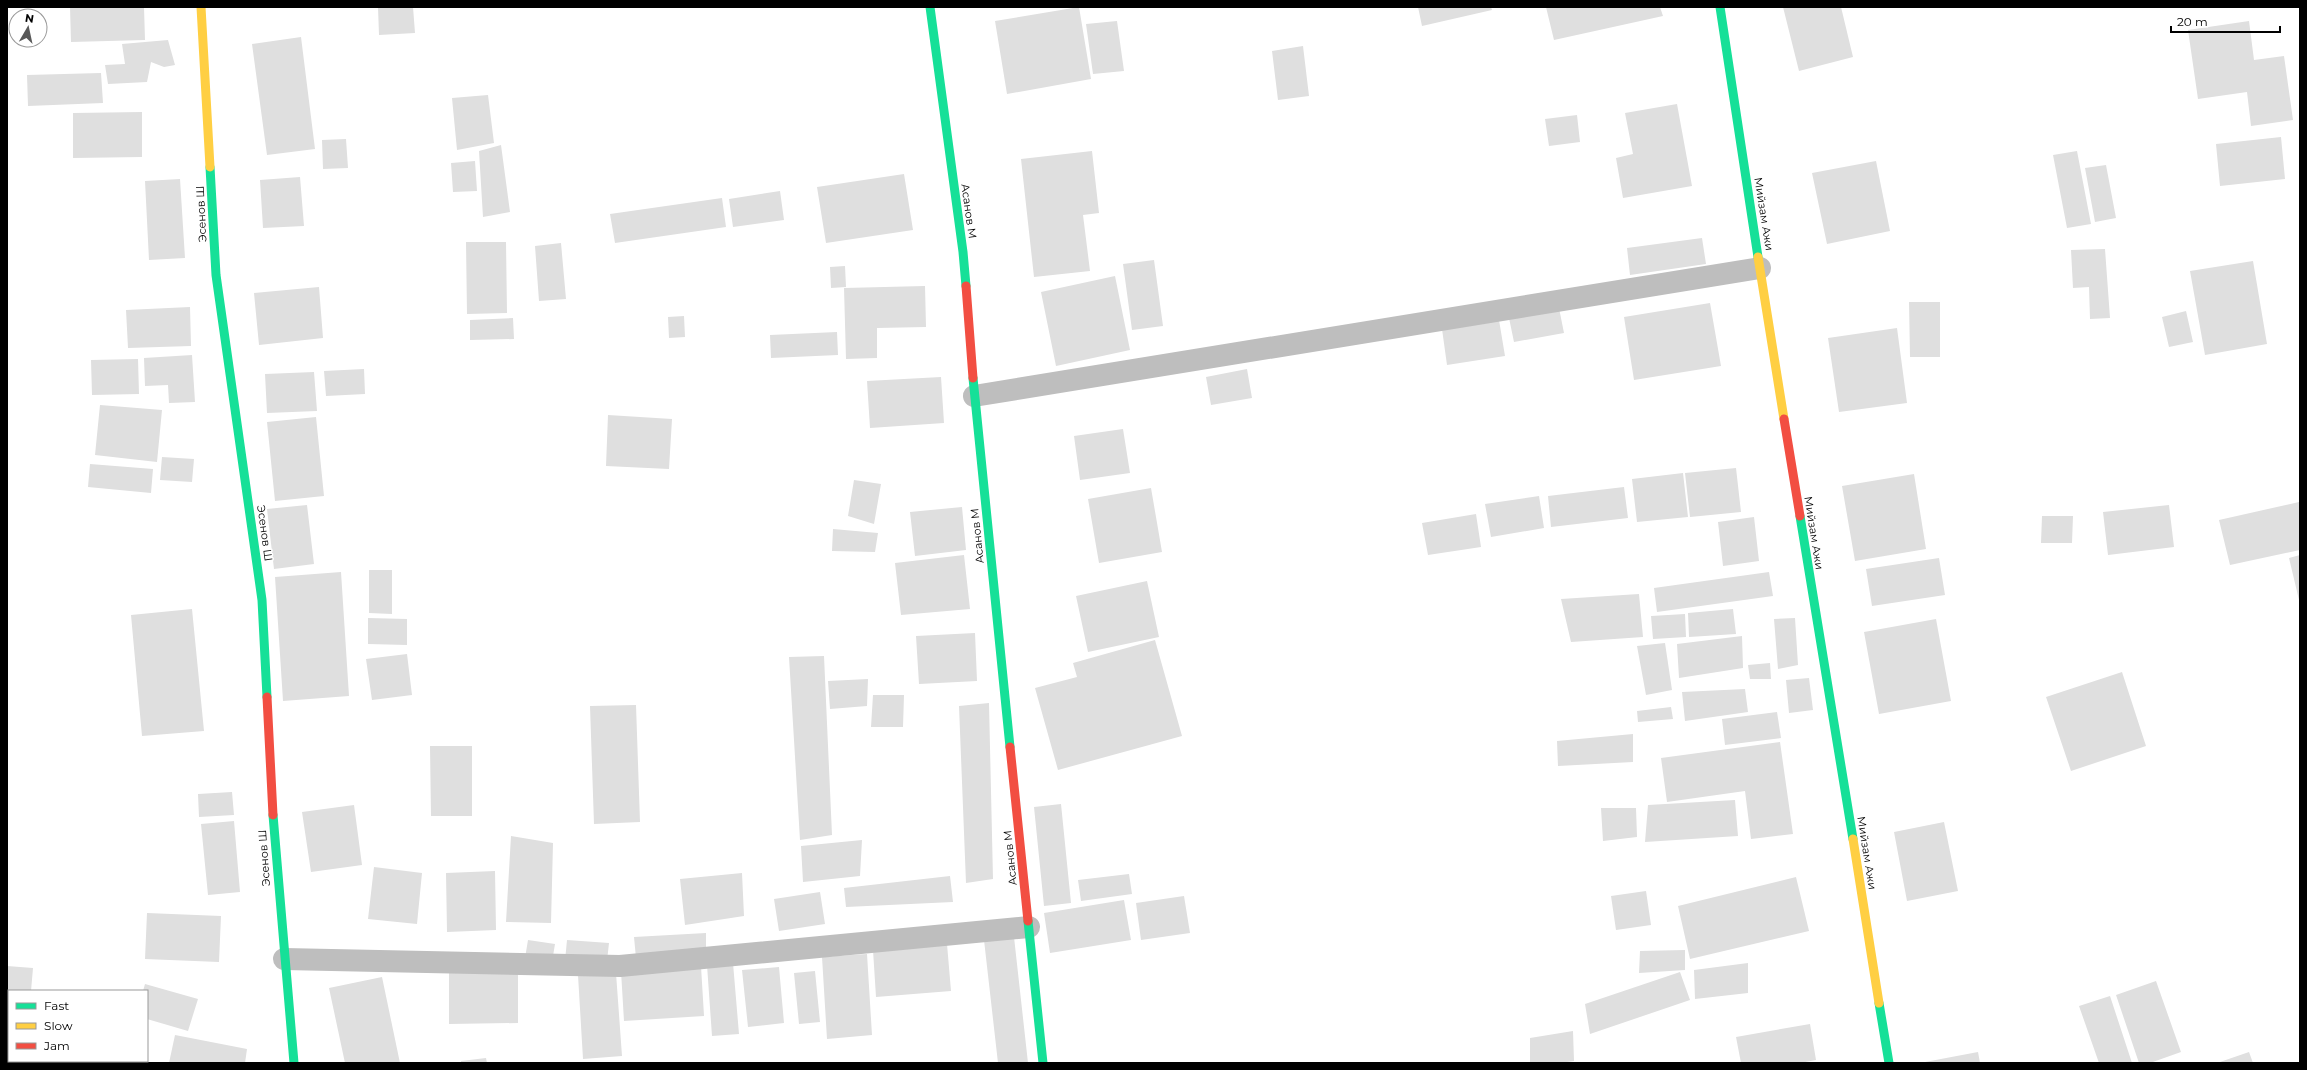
<svg xmlns="http://www.w3.org/2000/svg" width="2307" height="1070" viewBox="0 0 2307 1070" font-family="Montserrat,sans-serif">
	<rect width="100%" height="100%" fill="#fff"/>
	<path fill="#dfdfdf" d="M 70,7 L 144,7 L 145,40 L 71,42 Z
		M 378,7 L 413,7 L 415,33 L 379,35 Z
		M 1079,7 L 1091,79 L 1007,94 L 995,21 Z
		M 1418,7 L 1491,7 L 1492,10 L 1422,26 Z
		M 1546,7 L 1660,7 L 1663,16 L 1554,40 Z
		M 1783,7 L 1841,7 L 1853,57 L 1799,71 Z
		M 1117,21 L 1124,71 L 1093,74 L 1086,24 Z
		M 2249,21 L 2254,60 L 2284,56 L 2293,120 L 2251,126 L 2247,92 L 2198,99 L 2188,30 Z
		M 301,37 L 315,149 L 267,155 L 252,44 Z
		M 168,40 L 175,65 L 164,67 L 151,62 L 147,82 L 108,84 L 105,65 L 125,64 L 122,44 Z
		M 1303,46 L 1309,96 L 1278,100 L 1272,51 Z
		M 101,73 L 103,103 L 28,106 L 27,75 Z
		M 488,95 L 494,143 L 457,150 L 452,98 Z
		M 1677,104 L 1692,186 L 1623,198 L 1616,158 L 1633,154 L 1625,113 Z
		M 142,112 L 142,157 L 73,158 L 73,113 Z
		M 1577,115 L 1580,142 L 1549,146 L 1545,119 Z
		M 2281,137 L 2285,179 L 2220,186 L 2216,144 Z
		M 346,139 L 348,168 L 323,169 L 322,140 Z
		M 501,145 L 510,212 L 483,217 L 479,151 Z
		M 1092,151 L 1099,213 L 1083,215 L 1090,271 L 1034,277 L 1021,159 Z
		M 2077,151 L 2091,224 L 2067,228 L 2053,155 Z
		M 475,161 L 477,191 L 453,192 L 451,163 Z
		M 1876,161 L 1890,231 L 1827,244 L 1812,173 Z
		M 2106,165 L 2116,218 L 2095,222 L 2085,168 Z
		M 904,174 L 913,230 L 826,243 L 817,187 Z
		M 300,177 L 304,226 L 263,228 L 260,180 Z
		M 180,179 L 185,258 L 149,260 L 145,181 Z
		M 780,191 L 784,220 L 733,227 L 729,199 Z
		M 722,198 L 726,227 L 615,243 L 610,214 Z
		M 1702,238 L 1706,264 L 1630,275 L 1627,248 Z
		M 466,242 L 506,242 L 507,313 L 467,314 Z
		M 561,243 L 566,299 L 539,301 L 535,246 Z
		M 2105,249 L 2110,318 L 2090,319 L 2089,287 L 2073,288 L 2071,250 Z
		M 1154,260 L 1163,326 L 1132,330 L 1123,264 Z
		M 2253,261 L 2267,344 L 2205,355 L 2190,271 Z
		M 845,266 L 846,287 L 831,288 L 830,267 Z
		M 1115,276 L 1130,350 L 1056,366 L 1041,292 Z
		M 925,286 L 926,327 L 877,328 L 877,358 L 846,359 L 844,288 Z
		M 319,287 L 323,338 L 259,345 L 254,293 Z
		M 1909,302 L 1940,302 L 1940,357 L 1910,357 Z
		M 1710,303 L 1721,366 L 1634,380 L 1624,317 Z
		M 190,307 L 191,346 L 128,348 L 126,310 Z
		M 1559,308 L 1564,333 L 1514,342 L 1509,318 Z
		M 2186,311 L 2193,342 L 2169,347 L 2162,317 Z
		M 684,316 L 685,337 L 669,338 L 668,317 Z
		M 513,318 L 514,339 L 470,340 L 470,320 Z
		M 1499,320 L 1505,356 L 1447,365 L 1442,329 Z
		M 1897,328 L 1907,403 L 1839,412 L 1828,338 Z
		M 837,332 L 838,355 L 771,358 L 770,335 Z
		M 192,355 L 195,402 L 169,403 L 168,385 L 145,386 L 144,358 Z
		M 138,359 L 139,394 L 92,395 L 91,360 Z
		M 364,369 L 365,394 L 326,396 L 324,371 Z
		M 1247,369 L 1252,398 L 1211,405 L 1206,377 Z
		M 314,372 L 317,411 L 267,413 L 265,374 Z
		M 941,377 L 944,423 L 870,428 L 867,381 Z
		M 100,405 L 162,410 L 157,462 L 95,455 Z
		M 608,415 L 672,419 L 669,469 L 606,466 Z
		M 316,417 L 324,496 L 275,501 L 267,422 Z
		M 1123,429 L 1130,473 L 1080,480 L 1074,436 Z
		M 162,457 L 194,459 L 192,482 L 160,480 Z
		M 90,464 L 153,469 L 151,493 L 88,487 Z
		M 1736,468 L 1741,512 L 1690,517 L 1685,473 Z
		M 1683,473 L 1688,517 L 1637,522 L 1632,479 Z
		M 1914,474 L 1926,549 L 1855,561 L 1842,486 Z
		M 854,480 L 881,484 L 874,524 L 848,516 Z
		M 1624,487 L 1628,518 L 1551,527 L 1548,496 Z
		M 1151,488 L 1162,552 L 1099,563 L 1088,499 Z
		M 1539,496 L 1544,528 L 1491,537 L 1485,504 Z
		M 2299,502 L 2300,550 L 2230,565 L 2219,520 Z
		M 307,505 L 314,564 L 274,569 L 267,509 Z
		M 2169,505 L 2174,547 L 2108,555 L 2103,512 Z
		M 962,507 L 966,550 L 915,556 L 910,512 Z
		M 1476,514 L 1481,547 L 1428,555 L 1422,523 Z
		M 2042,516 L 2073,516 L 2072,543 L 2041,543 Z
		M 1754,517 L 1759,561 L 1723,566 L 1718,522 Z
		M 833,529 L 878,533 L 875,552 L 832,551 Z
		M 964,555 L 970,609 L 901,615 L 895,563 Z
		M 2300,555 L 2300,600 L 2299,600 L 2289,558 Z
		M 1939,558 L 1945,595 L 1872,606 L 1866,569 Z
		M 369,570 L 392,570 L 392,614 L 369,613 Z
		M 341,572 L 349,696 L 283,701 L 275,577 Z
		M 1769,572 L 1773,596 L 1657,612 L 1654,588 Z
		M 1147,581 L 1159,637 L 1088,652 L 1076,596 Z
		M 1639,594 L 1643,637 L 1571,642 L 1561,599 Z
		M 192,609 L 204,731 L 142,736 L 131,615 Z
		M 1733,609 L 1736,634 L 1689,637 L 1688,613 Z
		M 1685,614 L 1686,637 L 1653,639 L 1651,616 Z
		M 368,618 L 407,619 L 407,645 L 368,644 Z
		M 1795,618 L 1798,665 L 1778,669 L 1774,619 Z
		M 1936,619 L 1951,701 L 1879,714 L 1864,632 Z
		M 975,633 L 977,681 L 919,684 L 916,636 Z
		M 1742,636 L 1743,668 L 1679,678 L 1677,644 Z
		M 1155,640 L 1182,736 L 1058,770 L 1035,688 L 1077,677 L 1073,663 Z
		M 1665,643 L 1672,690 L 1646,695 L 1637,646 Z
		M 407,654 L 412,695 L 372,700 L 366,659 Z
		M 824,656 L 832,835 L 800,840 L 789,657 Z
		M 1770,663 L 1771,679 L 1750,679 L 1748,665 Z
		M 2122,672 L 2146,746 L 2071,771 L 2046,697 Z
		M 1809,678 L 1813,710 L 1789,713 L 1786,680 Z
		M 868,679 L 867,706 L 830,709 L 828,681 Z
		M 1745,689 L 1748,712 L 1685,721 L 1682,692 Z
		M 873,695 L 904,695 L 903,727 L 871,727 Z
		M 989,703 L 993,879 L 966,883 L 959,706 Z
		M 636,705 L 640,822 L 594,824 L 590,706 Z
		M 1671,707 L 1673,719 L 1638,722 L 1637,711 Z
		M 1777,712 L 1781,738 L 1725,745 L 1722,719 Z
		M 1633,734 L 1633,762 L 1558,766 L 1557,741 Z
		M 1780,742 L 1793,834 L 1751,839 L 1745,791 L 1667,802 L 1661,758 Z
		M 430,746 L 472,746 L 472,816 L 431,816 Z
		M 232,792 L 234,815 L 199,817 L 198,794 Z
		M 1735,800 L 1738,836 L 1645,842 L 1648,805 Z
		M 1061,804 L 1071,903 L 1044,906 L 1034,807 Z
		M 354,805 L 362,865 L 311,872 L 302,812 Z
		M 1601,808 L 1636,808 L 1637,837 L 1603,841 Z
		M 234,821 L 240,892 L 208,895 L 201,824 Z
		M 1944,822 L 1958,891 L 1907,901 L 1894,832 Z
		M 511,836 L 553,843 L 551,923 L 506,922 Z
		M 862,840 L 860,876 L 803,882 L 801,846 Z
		M 374,867 L 422,873 L 417,924 L 368,919 Z
		M 495,871 L 496,930 L 447,932 L 446,873 Z
		M 742,873 L 744,916 L 685,925 L 680,879 Z
		M 1129,874 L 1132,894 L 1081,901 L 1078,880 Z
		M 950,876 L 953,902 L 846,907 L 844,888 Z
		M 1796,877 L 1809,931 L 1690,959 L 1678,906 Z
		M 1646,891 L 1651,925 L 1616,930 L 1611,896 Z
		M 820,892 L 825,924 L 779,931 L 774,899 Z
		M 1184,896 L 1190,933 L 1141,940 L 1136,903 Z
		M 1124,900 L 1131,940 L 1050,953 L 1044,913 Z
		M 147,913 L 221,916 L 219,962 L 145,959 Z
		M 706,933 L 706,952 L 636,958 L 634,937 Z
		M 1014,937 L 1028,1063 L 998,1063 L 984,940 Z
		M 528,940 L 555,944 L 552,962 L 525,958 Z
		M 567,940 L 609,943 L 607,961 L 565,961 Z
		M 947,944 L 951,991 L 876,997 L 873,950 Z
		M 1685,950 L 1685,970 L 1639,973 L 1640,951 Z
		M 867,954 L 872,1035 L 827,1039 L 822,957 Z
		M 733,963 L 739,1034 L 712,1036 L 707,965 Z
		M 1748,963 L 1748,993 L 1695,999 L 1694,970 Z
		M 7,966 L 33,968 L 31,991 L 9,991 L 9,999 L 7,999 Z
		M 701,966 L 704,1016 L 624,1021 L 621,971 Z
		M 779,967 L 784,1023 L 748,1027 L 742,970 Z
		M 815,971 L 820,1022 L 799,1024 L 794,973 Z
		M 1680,972 L 1690,1000 L 1590,1034 L 1585,1004 Z
		M 449,973 L 518,973 L 518,1023 L 449,1024 Z
		M 616,973 L 622,1056 L 583,1059 L 578,975 Z
		M 382,977 L 400,1063 L 345,1063 L 329,988 Z
		M 2156,981 L 2181,1052 L 2150,1063 L 2139,1063 L 2116,995 Z
		M 145,984 L 198,999 L 188,1031 L 147,1019 L 147,991 L 143,991 Z
		M 2110,996 L 2132,1063 L 2099,1063 L 2079,1006 Z
		M 1810,1024 L 1816,1060 L 1800,1063 L 1741,1063 L 1736,1037 Z
		M 1573,1031 L 1574,1061 L 1560,1063 L 1530,1063 L 1530,1038 Z
		M 175,1035 L 247,1049 L 245,1063 L 169,1063 Z
		M 1978,1052 L 1980,1063 L 1925,1063 L 1925,1062 Z
		M 2249,1052 L 2253,1063 L 2217,1063 Z
		M 486,1058 L 487,1063 L 461,1063 L 461,1061 Z"/>
	<g fill="none" stroke-linecap="round" stroke-linejoin="round">
		<path stroke="#bebebe" stroke-width="22" d="M 974,396 L 1760,268
			M 284,959 L 620,966 L 1029,927"/>
		<path stroke="#16e098" stroke-width="9" d="M 930,7 L 963,252 L 966,286
			M 1720,7 L 1758,257
			M 210,167 L 216,275 L 262,600 L 267,697
			M 973,378 L 1010,747
			M 1800,516 L 1853,839
			M 273,815 L 294,1063
			M 1028,921 L 1043,1063
			M 1879,1003 L 1889,1063"/>
		<path stroke="#ffcf43" stroke-width="9" d="M 201,7 L 210,167
			M 1758,257 L 1784,419
			M 1853,839 L 1879,1003"/>
		<path stroke="#f24e42" stroke-width="9" d="M 966,286 L 973,378
			M 1784,419 L 1800,516
			M 267,697 L 273,815
			M 1010,747 L 1028,921"/>
	</g>
	<g text-anchor="middle" dominant-baseline="central" stroke-width="3" stroke-linejoin="round" paint-order="stroke">
		<g font-size="11" fill="#000" stroke="#fff">
			<text transform="translate(969 211) rotate(82)">Асанов М</text>
			<text transform="translate(201 214) rotate(-93)">Эсенов Ш</text>
			<text transform="translate(1764 214) rotate(81)">Мийзам Ажи</text>
			<text transform="translate(265 533) rotate(82)">Эсенов Ш</text>
			<text transform="translate(1814 533) rotate(81)">Мийзам Ажи</text>
			<text transform="translate(977 536) rotate(-96)">Асанов М</text>
			<text transform="translate(1867 853) rotate(81)">Мийзам Ажи</text>
			<text transform="translate(264 858) rotate(-94)">Эсенов Ш</text>
			<text transform="translate(1010 858) rotate(-96)">Асанов М</text>
		</g>
	</g>
	<rect width="2307" height="1070" fill="none" stroke="#000000" stroke-width="16"/>
	<rect x="8" y="990" width="140" height="72" fill="#ffffff" stroke="#999999"/>
	<rect x="16" y="1003" width="20" height="6" fill="#16e098" stroke="#999999"/>
	<text x="44" y="1010" font-size="12" fill="#000000">Fast</text>
	<rect x="16" y="1023" width="20" height="6" fill="#ffcf43" stroke="#999999"/>
	<text x="44" y="1030" font-size="12" fill="#000000">Slow</text>
	<rect x="16" y="1043" width="20" height="6" fill="#f24e42" stroke="#999999"/>
	<text x="44" y="1050" font-size="12" fill="#000000">Jam</text>
	<g transform="translate(28 28) rotate(9)"><circle r="19" fill="#ffffff" stroke="#999999"/>
	<path d="M0-3L7 15L0 10L-7 15Z" fill="#595959"/>
	<text y="-6" font-size="11" font-weight="bold" text-anchor="middle" fill="#000000">N</text>
	</g>
	<path d="M2171 26v6h109v-6" fill="none" stroke="#000000" stroke-width="2"/>
	<text x="2177" y="26" font-size="12" fill="#000000" stroke="#ffffff" stroke-width="3" paint-order="stroke">20 m</text>
</svg>
